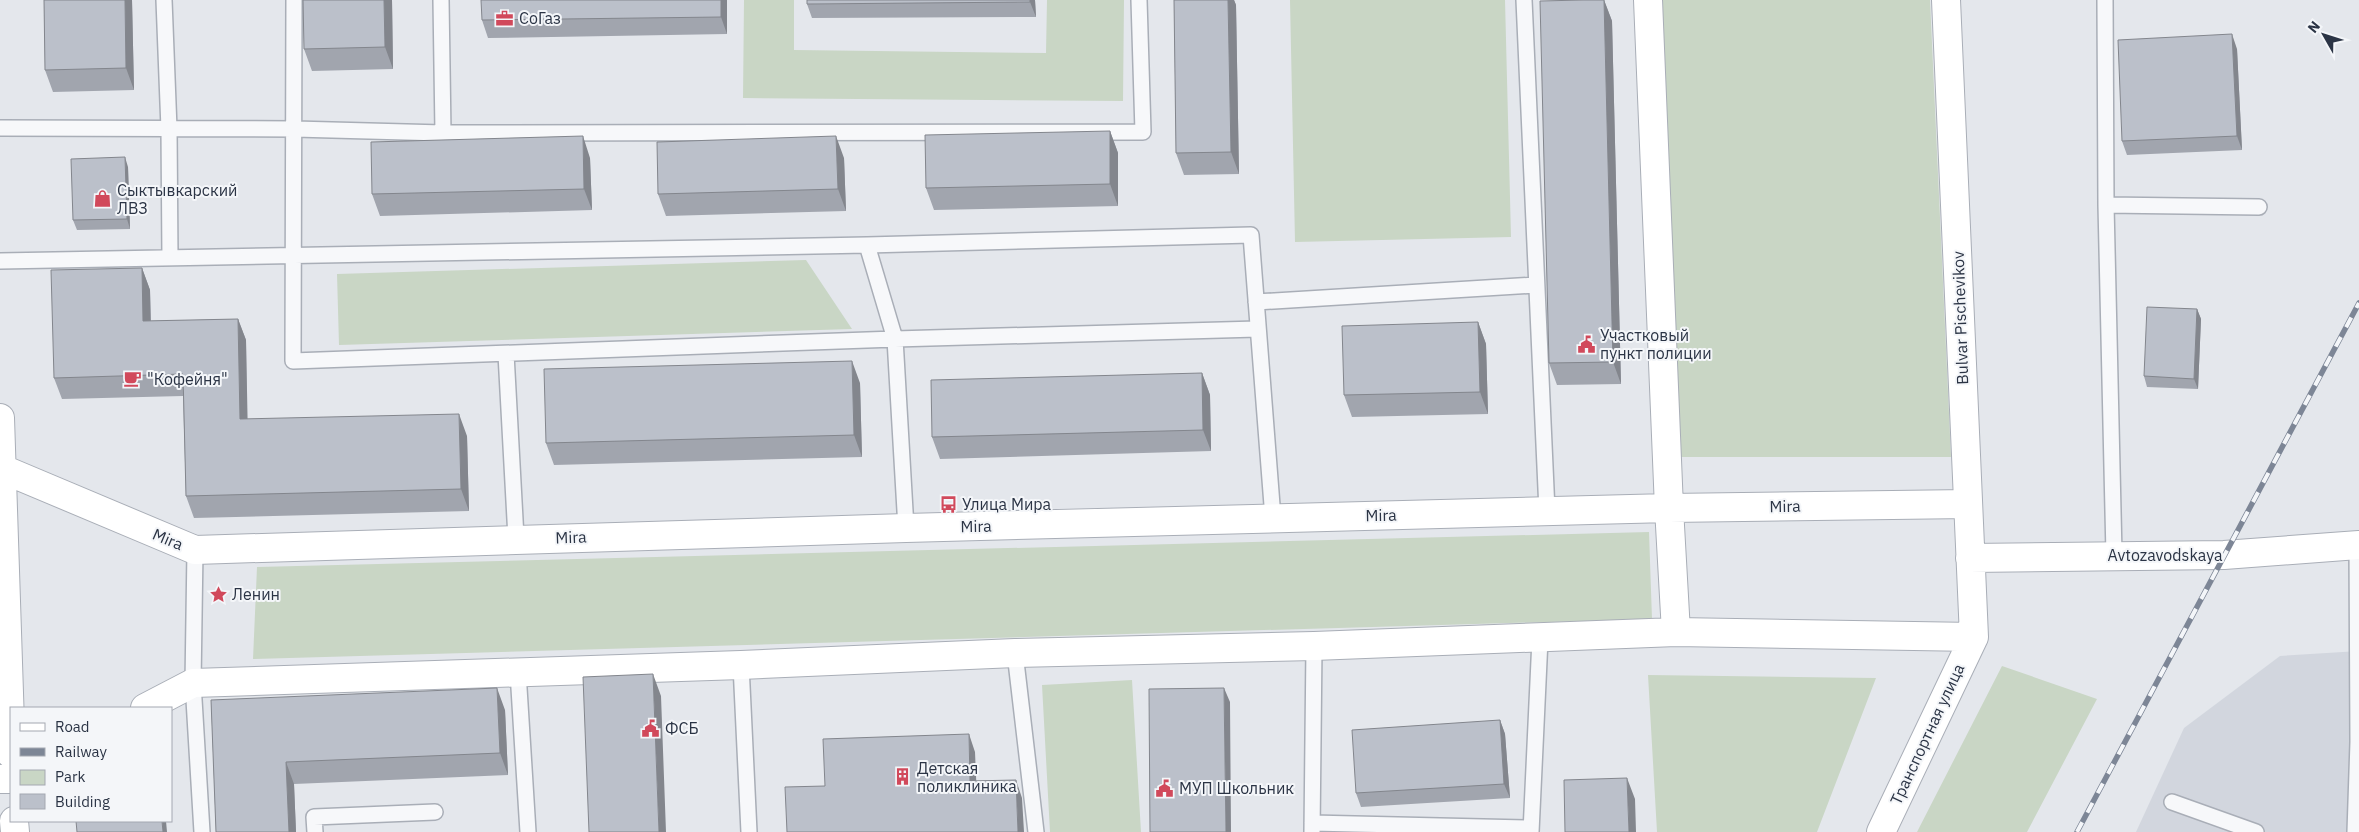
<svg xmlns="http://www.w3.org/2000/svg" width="2359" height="832" viewBox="0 0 2359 832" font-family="'IBM Plex Sans',sans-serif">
	<rect width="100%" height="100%" fill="#e4e7ec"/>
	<path fill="#d2d6de" d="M 2359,651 L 2359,832 L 2136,832 L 2184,728 L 2280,656 Z"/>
	<path fill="#c9d6c5" d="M 744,0 L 794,0 L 794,50 L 1046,53 L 1047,0 L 1124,0 L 1123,101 L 743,98 Z
		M 1290,0 L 1505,0 L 1511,237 L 1295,242 Z
		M 1660,0 L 1930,0 L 1951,457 L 1678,457 Z
		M 806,260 L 852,329 L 339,345 L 337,274 Z
		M 1649,532 L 1652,619 L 253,659 L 257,567 Z
		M 2002,666 L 2097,699 L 2027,832 L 1917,832 Z
		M 1648,675 L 1876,678 L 1817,832 L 1657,832 Z
		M 1132,680 L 1141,832 L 1050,832 L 1042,685 Z"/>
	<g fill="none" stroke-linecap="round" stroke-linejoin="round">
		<defs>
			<path id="lane" d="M 164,0 L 169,129 L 170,258
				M 294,0 L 293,361 L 895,339 L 1257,329
				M 441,0 L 443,133
				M 1524,0 L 1547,511
				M 2105,0 L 2106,205 L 2114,555
				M 0,128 L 295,129 L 443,133 L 1143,132 L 1139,0
				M 2106,205 L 2259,207
				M 867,245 L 895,339 L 906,528
				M 0,261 L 867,245 L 1251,235 L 1273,518
				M 1256,302 L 1536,285
				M 506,354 L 516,538
				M 195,550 L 193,683 L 202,832
				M 1015,653 L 1036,832
				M 741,665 L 749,832
				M 518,672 L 528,832
				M 2172,802 L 2256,832
				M 1312,823 L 1531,828
				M 315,832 L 314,817 L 435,812
				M 1312,832 L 1314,646
				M 1531,832 L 1540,639
				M 2355,832 L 2358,742 L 2357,545"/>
			<path id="secondary" d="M 1648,0 L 1669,508 L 1676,632
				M 0,418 L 11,754
				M 0,468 L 195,550 L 906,528 L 1669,508 L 1968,504
				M 1970,558 L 2224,555 L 2359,545
				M 145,708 L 193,683 L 741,665 L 1015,653 L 1314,646 L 1676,632 L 1974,637
				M 0,779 L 11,779
				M 14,821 L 15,832
				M 1881,832 L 1974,637 L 1946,0"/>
		</defs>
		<use href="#lane" stroke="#a9aeb7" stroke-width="18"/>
		<use href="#secondary" stroke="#a9aeb7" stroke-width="30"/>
		<use href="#lane" stroke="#f7f8fa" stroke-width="15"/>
		<use href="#secondary" stroke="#fff" stroke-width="28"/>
		<defs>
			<path id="rail" d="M 2077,832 L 2359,303"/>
		</defs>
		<use href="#rail" stroke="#7d8696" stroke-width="5.5"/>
		<use href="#rail" stroke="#f4f6f9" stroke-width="4" stroke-dasharray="11" stroke-linecap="butt"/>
	</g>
	<path fill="#a1a5ae" d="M 44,0 L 132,0 L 134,90 L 53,92 L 45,70 Z
		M 303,0 L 392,0 L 393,69 L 312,71 L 304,49 Z
		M 727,0 L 727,34 L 488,38 L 482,20 Z
		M 1035,0 L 1036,17 L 812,18 L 807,4 Z
		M 1174,0 L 1234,0 L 1236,5 L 1239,174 L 1184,175 L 1176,153 Z
		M 1604,0 L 1612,21 L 1621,384 L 1557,385 L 1549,363 Z
		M 2237,49 L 2242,150 L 2127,155 L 2122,141 Z
		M 1110,131 L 1118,153 L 1118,206 L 934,210 L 926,188 Z
		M 590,158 L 592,210 L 380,216 L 372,194 Z
		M 844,158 L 846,211 L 666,216 L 658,194 Z
		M 128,167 L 130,229 L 77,230 L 73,220 Z
		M 142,268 L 150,290 L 151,321 L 238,319 L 246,340 L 247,419 L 467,436 L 469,511 L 194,518 L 186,496 L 183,396 L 62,399 L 54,378 Z
		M 2197,309 L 2201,319 L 2198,389 L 2147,387 L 2144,376 Z
		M 1478,322 L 1486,344 L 1488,414 L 1352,417 L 1344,395 Z
		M 1202,373 L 1210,395 L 1211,451 L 940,459 L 932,437 Z
		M 860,383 L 862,457 L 554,465 L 546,443 Z
		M 211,700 L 505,710 L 508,775 L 294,784 L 296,832 L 216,832 Z
		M 1500,720 L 1505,734 L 1510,798 L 1361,807 L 1356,793 Z"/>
	<path fill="#83868d" d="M 125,0 L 132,0 L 134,90 L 126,68 Z
		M 384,0 L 392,0 L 393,69 L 385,47 Z
		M 721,0 L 727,0 L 727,34 L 721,17 Z
		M 1030,0 L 1035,0 L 1036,17 L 1030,2 Z
		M 1228,0 L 1234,0 L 1236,5 L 1239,174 L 1231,152 Z
		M 1604,0 L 1612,21 L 1621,384 L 1613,362 Z
		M 2232,34 L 2237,49 L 2242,150 L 2237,136 Z
		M 1110,131 L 1118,153 L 1118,206 L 1110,184 Z
		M 583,136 L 590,158 L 592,210 L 584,189 Z
		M 836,136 L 844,158 L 846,211 L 838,189 Z
		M 125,157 L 128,167 L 130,229 L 127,219 Z
		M 142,268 L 150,290 L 151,343 L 143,321 Z
		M 2197,309 L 2201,319 L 2198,389 L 2194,379 Z
		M 238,319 L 246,340 L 248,441 L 240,419 Z
		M 1478,322 L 1486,344 L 1488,414 L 1480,392 Z
		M 852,361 L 860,383 L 862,457 L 854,435 Z
		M 1202,373 L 1210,395 L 1211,451 L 1203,430 Z
		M 459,414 L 467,436 L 469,511 L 461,489 Z
		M 653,674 L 661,696 L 666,832 L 659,832 Z
		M 497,688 L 505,710 L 508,775 L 500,753 Z
		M 1224,688 L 1230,702 L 1231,832 L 1226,832 Z
		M 1500,720 L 1505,734 L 1510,798 L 1504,784 Z
		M 969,734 L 975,752 L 977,799 L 970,781 Z
		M 286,762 L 294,784 L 296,832 L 289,832 Z
		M 1627,778 L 1635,799 L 1636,832 L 1629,832 Z
		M 1016,780 L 1022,798 L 1024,832 L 1018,832 Z
		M 162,821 L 166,821 L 167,832 L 163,832 Z"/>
	<path fill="#bbc0ca" stroke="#83868d" d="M 44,0 L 125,0 L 126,68 L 45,70 Z
		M 303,0 L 384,0 L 385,47 L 304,49 Z
		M 481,0 L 721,0 L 721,17 L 482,20 Z
		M 807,0 L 1030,0 L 1030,2 L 807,4 Z
		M 1174,0 L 1228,0 L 1231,152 L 1176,153 Z
		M 1583,0 L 1604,0 L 1613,362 L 1549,363 L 1540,1 Z
		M 2232,34 L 2237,136 L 2122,141 L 2118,40 Z
		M 1110,131 L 1110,184 L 926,188 L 925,135 Z
		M 583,136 L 584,189 L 372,194 L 371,142 Z
		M 836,136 L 838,189 L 658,194 L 657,142 Z
		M 125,157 L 127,219 L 73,220 L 71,159 Z
		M 142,268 L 143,321 L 238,319 L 240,419 L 459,414 L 461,489 L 186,496 L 183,374 L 54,378 L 51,270 Z
		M 2147,307 L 2197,309 L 2194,379 L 2144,376 Z
		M 1478,322 L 1480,392 L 1344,395 L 1342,326 Z
		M 852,361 L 854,435 L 546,443 L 544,369 Z
		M 1202,373 L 1203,430 L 932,437 L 931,380 Z
		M 653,674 L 659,832 L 589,832 L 583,677 Z
		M 497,688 L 500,753 L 286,762 L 289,832 L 216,832 L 211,700 Z
		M 1224,688 L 1226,832 L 1150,832 L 1149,689 Z
		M 1500,720 L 1504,784 L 1356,793 L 1352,730 Z
		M 969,734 L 970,781 L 1016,780 L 1018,832 L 787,832 L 785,787 L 825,786 L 823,739 Z
		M 1627,778 L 1629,832 L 1565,832 L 1564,780 Z
		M 76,821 L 162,821 L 163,832 L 77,832 Z"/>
	<defs>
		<symbol id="office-bare" viewBox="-9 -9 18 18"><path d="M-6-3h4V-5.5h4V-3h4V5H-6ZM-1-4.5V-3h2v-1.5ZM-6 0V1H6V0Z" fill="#d1495b" stroke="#f4f6f9" stroke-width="2.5" paint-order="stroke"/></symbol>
		<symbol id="shop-bare" viewBox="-9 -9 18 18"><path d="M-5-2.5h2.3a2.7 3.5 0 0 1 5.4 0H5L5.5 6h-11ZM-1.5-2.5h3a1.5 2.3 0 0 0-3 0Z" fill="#d1495b" stroke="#f4f6f9" stroke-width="2.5" paint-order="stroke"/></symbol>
		<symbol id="civic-bare" viewBox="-9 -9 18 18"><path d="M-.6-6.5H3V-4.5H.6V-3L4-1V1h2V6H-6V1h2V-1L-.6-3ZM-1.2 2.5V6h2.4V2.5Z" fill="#d1495b" stroke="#f4f6f9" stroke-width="2.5" paint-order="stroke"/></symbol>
		<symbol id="cafe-bare" viewBox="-9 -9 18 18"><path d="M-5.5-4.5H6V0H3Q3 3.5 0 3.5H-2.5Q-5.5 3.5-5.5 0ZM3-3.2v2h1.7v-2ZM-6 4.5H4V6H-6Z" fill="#d1495b" stroke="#f4f6f9" stroke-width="2.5" paint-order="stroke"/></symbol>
		<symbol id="bus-bare" viewBox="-9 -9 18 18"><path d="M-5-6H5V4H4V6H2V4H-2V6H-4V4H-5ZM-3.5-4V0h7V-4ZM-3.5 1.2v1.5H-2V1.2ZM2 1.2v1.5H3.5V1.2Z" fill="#d1495b" stroke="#f4f6f9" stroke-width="2.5" paint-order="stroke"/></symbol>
		<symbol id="sight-bare" viewBox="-9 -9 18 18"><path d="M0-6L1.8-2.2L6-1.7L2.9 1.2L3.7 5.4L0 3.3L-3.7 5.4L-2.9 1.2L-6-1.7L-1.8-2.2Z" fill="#d1495b" stroke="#f4f6f9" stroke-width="2.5" paint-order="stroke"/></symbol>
		<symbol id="building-bare" viewBox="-9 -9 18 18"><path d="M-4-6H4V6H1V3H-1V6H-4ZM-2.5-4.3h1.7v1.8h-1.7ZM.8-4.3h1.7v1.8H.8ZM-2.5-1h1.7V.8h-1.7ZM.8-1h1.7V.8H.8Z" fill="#d1495b" stroke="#f4f6f9" stroke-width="2.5" paint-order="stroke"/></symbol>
	</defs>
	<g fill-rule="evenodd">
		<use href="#office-bare" x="492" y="6" width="25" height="25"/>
		<use href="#shop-bare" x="90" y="186" width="25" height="25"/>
		<use href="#civic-bare" x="1574" y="332" width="25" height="25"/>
		<use href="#cafe-bare" x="120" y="366" width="25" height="25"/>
		<use href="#bus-bare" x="936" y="492" width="25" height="25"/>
		<use href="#sight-bare" x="206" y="582" width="25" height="25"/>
		<use href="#civic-bare" x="638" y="716" width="25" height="25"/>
		<use href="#building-bare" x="890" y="764" width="25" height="25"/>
		<use href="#civic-bare" x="1152" y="776" width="25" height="25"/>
	</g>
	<g text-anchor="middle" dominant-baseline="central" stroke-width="4" stroke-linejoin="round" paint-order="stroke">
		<g font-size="16" fill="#2b3445" stroke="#f4f6f9" text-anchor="start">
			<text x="519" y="18">СоГаз</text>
			<text x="117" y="190">Сыктывкарский<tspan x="117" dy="18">ЛВЗ</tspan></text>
			<text x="1600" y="335">Участковый<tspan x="1600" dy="18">пункт полиции</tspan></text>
			<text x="147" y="379">"Кофейня"</text>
			<text x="962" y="504">Улица Мира</text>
			<text x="232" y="594">Ленин</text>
			<text x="665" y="728">ФСБ</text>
			<text x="917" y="768">Детская<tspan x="917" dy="18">поликлиника</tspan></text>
			<text x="1179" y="788">МУП Школьник</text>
		</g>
		<g font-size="16" fill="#2b3445" stroke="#f4f6f9">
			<text transform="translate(1960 318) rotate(-92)">Bulvar Pischevikov</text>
			<text transform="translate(1785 506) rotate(-1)">Mira</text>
			<text transform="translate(1381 515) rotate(-1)">Mira</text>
			<text transform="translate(976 526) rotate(-1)">Mira</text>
			<text transform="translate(571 537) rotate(-2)">Mira</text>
			<text transform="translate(168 539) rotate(23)">Mira</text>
			<text x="2165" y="555">Avtozavodskaya</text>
			<text transform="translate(1927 734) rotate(-65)">Транспортная улица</text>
		</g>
	</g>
	<rect x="10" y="707" width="162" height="115" fill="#f4f6f9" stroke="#a4a8b1"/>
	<rect x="20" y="723" width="25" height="8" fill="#ffffff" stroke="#a4a8b1"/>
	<text x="55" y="732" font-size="15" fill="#2b3445">Road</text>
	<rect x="20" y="748" width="25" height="8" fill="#7d8696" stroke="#a4a8b1"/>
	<text x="55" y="757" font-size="15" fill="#2b3445">Railway</text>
	<rect x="20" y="770" width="25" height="15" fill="#c9d6c5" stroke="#a4a8b1"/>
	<text x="55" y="782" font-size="15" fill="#2b3445">Park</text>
	<rect x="20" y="794" width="25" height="15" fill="#bbc0ca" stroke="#a4a8b1"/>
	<text x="55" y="807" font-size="15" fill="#2b3445">Building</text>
	<g transform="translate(2324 35) rotate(309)" stroke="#f4f6f9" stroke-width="4" paint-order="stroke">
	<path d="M0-4L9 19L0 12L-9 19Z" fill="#2b3445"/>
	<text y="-8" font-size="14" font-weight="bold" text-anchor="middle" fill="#2b3445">N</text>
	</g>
</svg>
